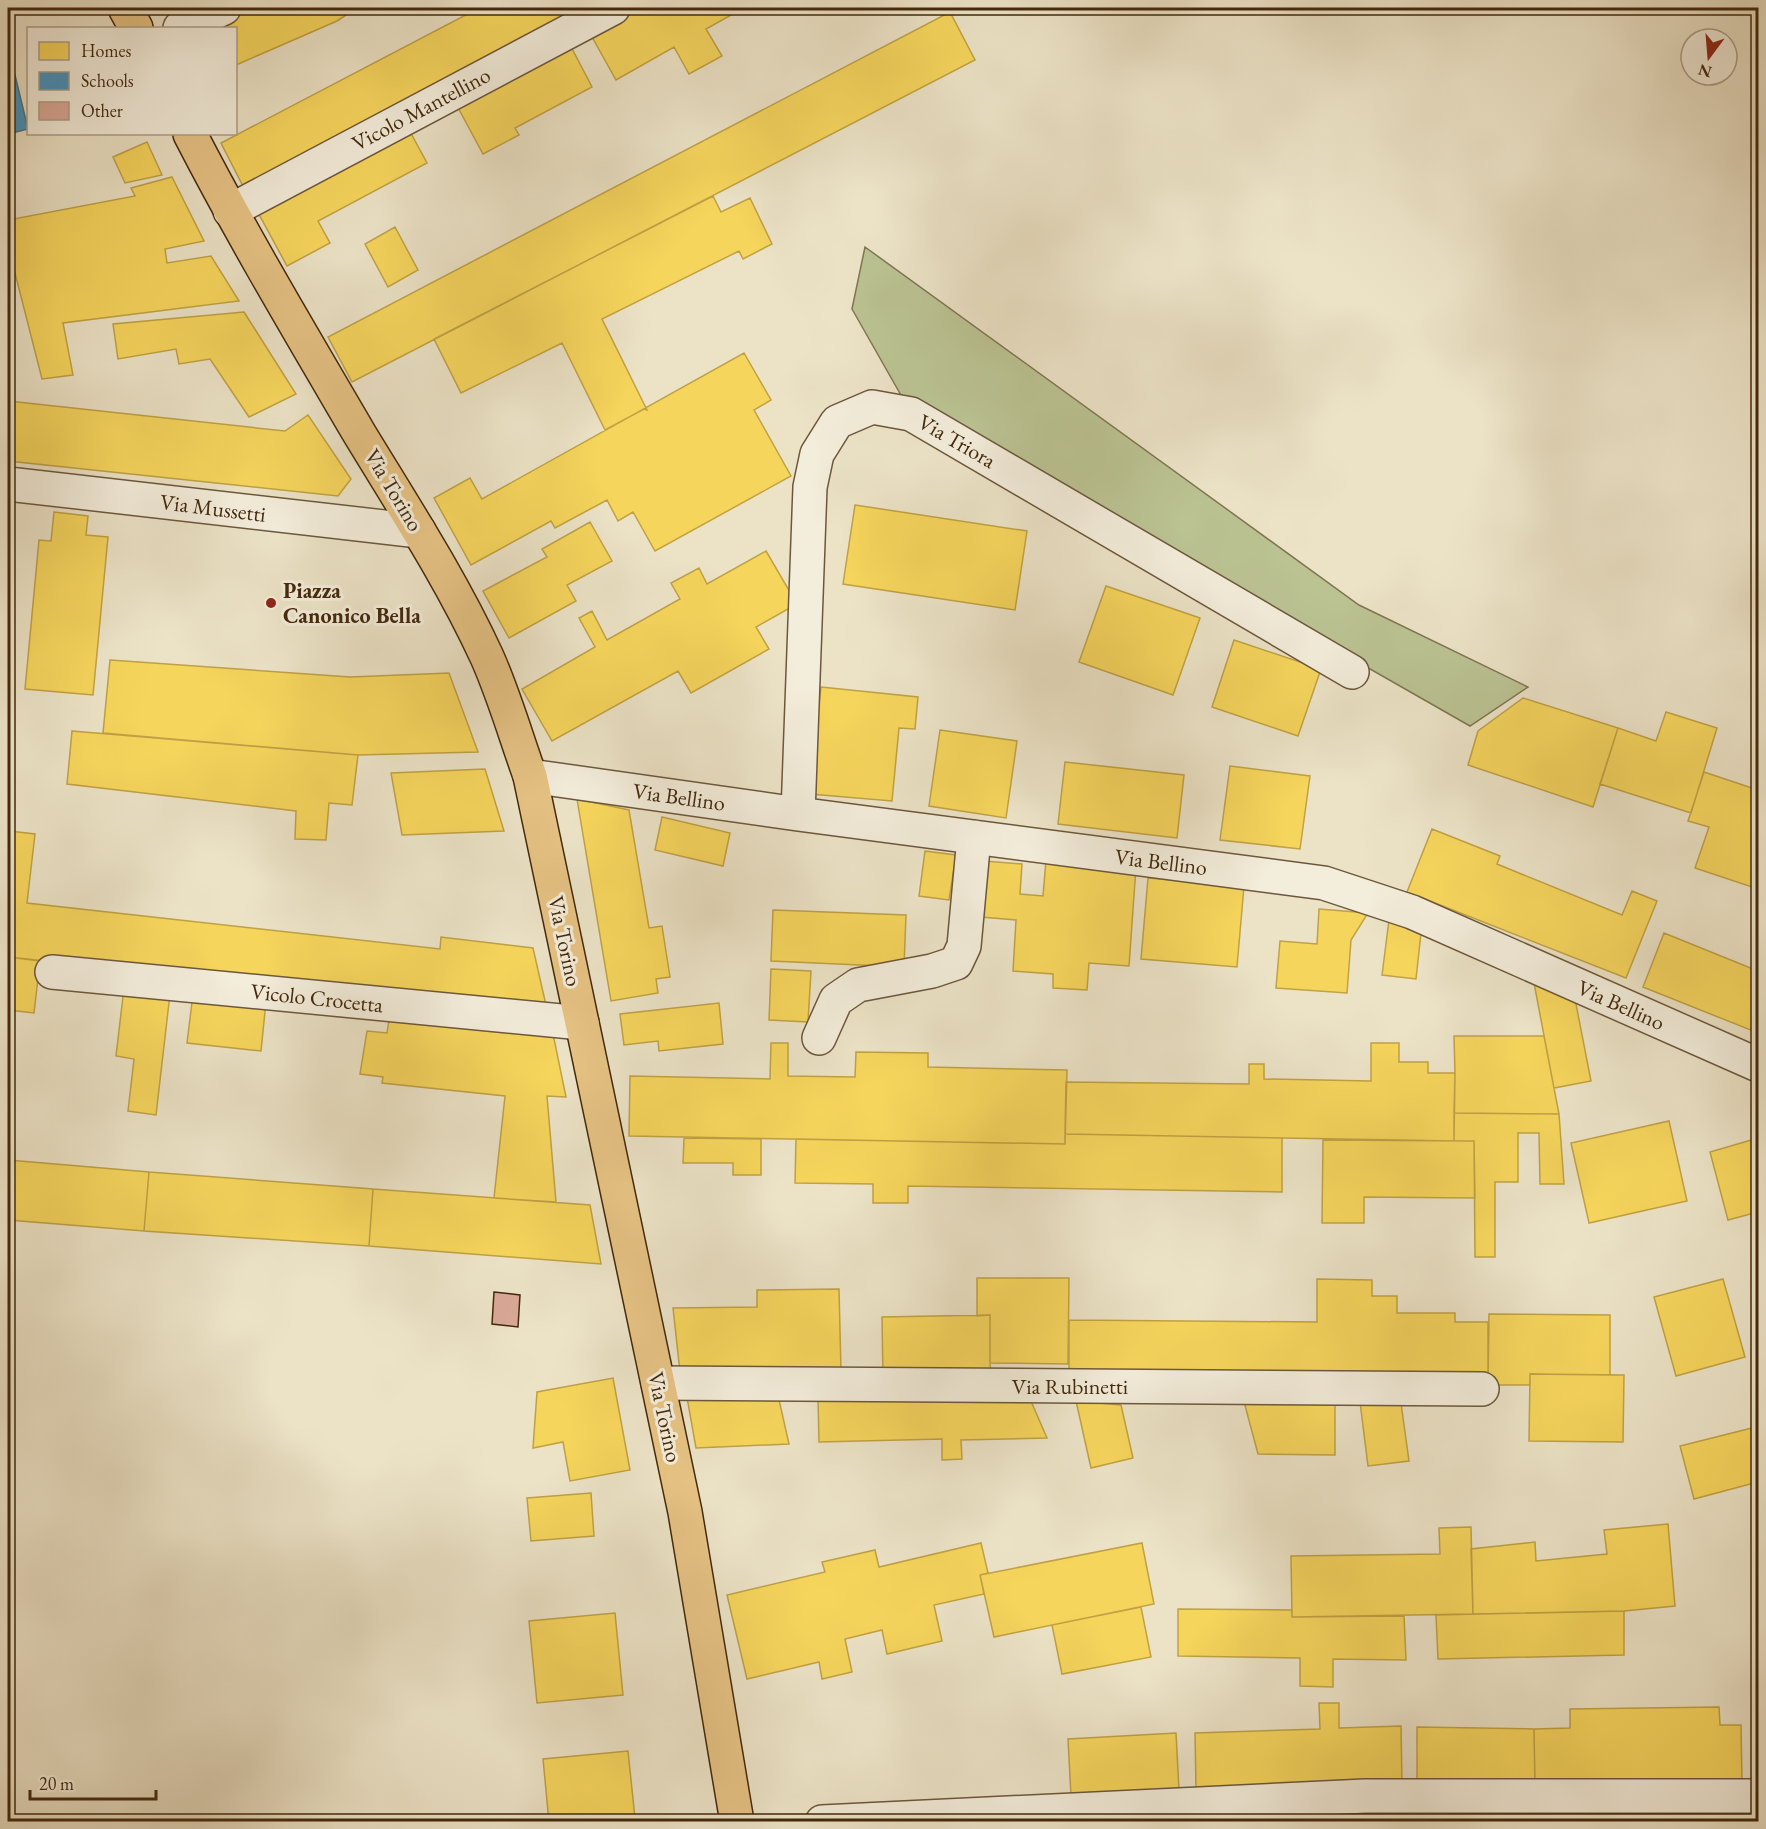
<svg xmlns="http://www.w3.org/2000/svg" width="1766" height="1829" viewBox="0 0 1766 1829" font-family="'EB Garamond',serif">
	<rect width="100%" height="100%" fill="#ece3c7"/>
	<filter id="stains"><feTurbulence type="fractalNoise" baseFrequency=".00333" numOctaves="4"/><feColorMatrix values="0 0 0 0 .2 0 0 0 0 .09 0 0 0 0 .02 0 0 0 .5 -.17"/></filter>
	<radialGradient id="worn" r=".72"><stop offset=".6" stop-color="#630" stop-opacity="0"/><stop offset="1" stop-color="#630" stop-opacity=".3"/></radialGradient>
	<path fill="#bbc393" stroke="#7f7650" stroke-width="1.5" d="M 865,247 L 1359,605 L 1528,687 L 1470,726 L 906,404 L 852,309 Z"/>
	<path fill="#f6d55c" stroke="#c0a144" stroke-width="1.5" d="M 248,8 L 357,8 L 337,21 L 236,65 L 236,28 L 203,28 Z
		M 479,8 L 600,8 L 247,194 L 221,143 Z
		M 641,8 L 738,8 L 740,10 L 706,29 L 722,56 L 689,74 L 674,47 L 616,80 L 591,35 Z
		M 950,12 L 975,60 L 352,382 L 328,337 Z
		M 568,41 L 592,87 L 515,128 L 519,135 L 483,154 L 455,102 Z
		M 407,126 L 427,163 L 318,221 L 330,243 L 287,266 L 255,207 Z
		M 147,142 L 162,175 L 125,183 L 113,157 Z
		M 8,152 L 10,152 L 14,182 L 8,183 Z
		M 172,177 L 204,241 L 165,249 L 167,263 L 211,256 L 239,301 L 63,323 L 73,375 L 42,379 L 15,273 L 8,273 L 8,220 L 135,196 L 131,188 Z
		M 713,196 L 721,212 L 750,198 L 772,244 L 743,259 L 739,251 L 602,319 L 647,410 L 644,409 L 605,430 L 562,343 L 461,393 L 434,339 Z
		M 395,227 L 418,270 L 388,287 L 365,244 Z
		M 244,312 L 296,394 L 249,417 L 210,359 L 179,364 L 176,349 L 118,359 L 113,324 Z
		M 744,353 L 771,400 L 754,410 L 791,476 L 655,551 L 633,512 L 618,521 L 607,500 L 555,528 L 551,521 L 471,565 L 434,498 L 470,478 L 482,499 Z
		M 8,401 L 285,431 L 308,415 L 351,479 L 338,496 L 8,461 Z
		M 855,505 L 1027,531 L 1015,610 L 843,584 Z
		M 54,512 L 88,516 L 86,535 L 108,537 L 93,695 L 25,689 L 39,540 L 51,541 Z
		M 590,522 L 612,561 L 567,585 L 576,601 L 509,638 L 483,591 L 547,557 L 542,549 Z
		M 766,551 L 797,604 L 756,627 L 769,649 L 691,693 L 678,671 L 552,741 L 522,689 L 595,647 L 579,618 L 592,611 L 607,640 L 680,599 L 671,583 L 699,568 L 707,584 Z
		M 1106,586 L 1200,618 L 1173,695 L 1079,662 Z
		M 1234,640 L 1321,669 L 1298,736 L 1212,707 Z
		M 110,660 L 350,677 L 449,673 L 478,752 L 358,755 L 103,733 Z
		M 821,687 L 918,697 L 915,729 L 899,728 L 892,801 L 810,794 Z
		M 1523,698 L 1618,728 L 1593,807 L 1468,765 L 1478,731 Z
		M 1666,712 L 1717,728 L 1691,813 L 1600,784 L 1618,728 L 1656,741 Z
		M 940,730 L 1017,741 L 1006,818 L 929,806 Z
		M 72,731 L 358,755 L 352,805 L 329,803 L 326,840 L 295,839 L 296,811 L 67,784 Z
		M 1065,762 L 1184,775 L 1177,838 L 1058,824 Z
		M 1230,766 L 1310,776 L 1300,849 L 1220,840 Z
		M 485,769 L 504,831 L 402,835 L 391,773 Z
		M 1704,772 L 1758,790 L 1758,889 L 1695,868 L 1709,827 L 1688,821 Z
		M 577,799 L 629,810 L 649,928 L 662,926 L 670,977 L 656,979 L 658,993 L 611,1001 Z
		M 662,817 L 730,833 L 723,866 L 655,850 Z
		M 1432,829 L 1500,856 L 1497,864 L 1622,915 L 1632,891 L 1657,901 L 1626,978 L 1407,892 Z
		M 9,831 L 35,834 L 27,903 L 440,949 L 441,937 L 533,948 L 548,1014 L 8,957 Z
		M 925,851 L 956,855 L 949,900 L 919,896 Z
		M 1046,860 L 1136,867 L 1129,966 L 1089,963 L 1087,990 L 1053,988 L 1053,974 L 1013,971 L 1016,920 L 981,917 L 985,861 L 1022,864 L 1020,894 L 1043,896 Z
		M 1148,878 L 1244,886 L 1237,967 L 1141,959 Z
		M 1319,909 L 1368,913 L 1351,940 L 1347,993 L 1276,988 L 1280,941 L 1317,944 Z
		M 773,910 L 906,915 L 904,967 L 771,961 Z
		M 1389,920 L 1421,933 L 1416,979 L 1382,975 Z
		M 1664,933 L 1758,971 L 1758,1033 L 1643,987 Z
		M 8,957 L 40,961 L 34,1013 L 8,1010 Z
		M 771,969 L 811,971 L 808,1022 L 769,1020 Z
		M 1534,983 L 1575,999 L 1591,1081 L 1554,1088 Z
		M 124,988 L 170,994 L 156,1115 L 128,1111 L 134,1059 L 116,1056 Z
		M 193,994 L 266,1002 L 261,1051 L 187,1043 Z
		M 719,1003 L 723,1044 L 659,1051 L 658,1041 L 624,1045 L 620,1014 Z
		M 390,1013 L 552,1029 L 566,1097 L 547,1096 L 556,1202 L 494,1198 L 505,1096 L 382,1083 L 383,1077 L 360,1074 L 367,1031 L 387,1033 Z
		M 1454,1036 L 1544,1036 L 1559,1114 L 1454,1113 L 1455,1073 Z
		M 771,1043 L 788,1043 L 788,1076 L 855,1077 L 856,1052 L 928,1053 L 928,1067 L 1067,1070 L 1065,1144 L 629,1136 L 630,1076 L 770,1079 Z
		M 1371,1043 L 1399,1043 L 1399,1062 L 1428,1062 L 1428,1073 L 1455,1073 L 1454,1141 L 1065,1134 L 1066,1082 L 1249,1084 L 1249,1064 L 1264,1064 L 1264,1079 L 1371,1081 Z
		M 1454,1113 L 1559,1114 L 1564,1184 L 1540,1184 L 1539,1133 L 1518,1133 L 1518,1182 L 1495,1182 L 1495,1257 L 1475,1257 L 1474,1141 L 1454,1141 Z
		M 1669,1121 L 1687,1201 L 1589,1223 L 1571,1143 Z
		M 1065,1134 L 1282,1138 L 1282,1192 L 908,1186 L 908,1203 L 873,1203 L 873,1184 L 795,1183 L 796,1139 L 1065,1144 Z
		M 684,1138 L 761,1139 L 761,1175 L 733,1175 L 733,1163 L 683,1163 Z
		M 1758,1138 L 1758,1212 L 1728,1220 L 1710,1152 Z
		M 1323,1140 L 1474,1141 L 1475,1198 L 1364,1197 L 1364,1223 L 1322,1223 Z
		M 8,1160 L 149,1172 L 144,1231 L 8,1220 Z
		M 149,1172 L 373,1189 L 369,1246 L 144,1231 Z
		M 373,1189 L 590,1205 L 601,1264 L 369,1246 Z
		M 977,1278 L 1069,1278 L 1068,1364 L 990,1363 L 990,1315 L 977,1316 Z
		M 1317,1279 L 1372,1280 L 1372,1296 L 1397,1296 L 1397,1313 L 1455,1313 L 1455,1322 L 1488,1322 L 1488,1378 L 1069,1376 L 1069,1320 L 1317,1322 Z
		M 1723,1279 L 1745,1357 L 1676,1376 L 1654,1297 Z
		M 839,1289 L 841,1372 L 680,1372 L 673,1308 L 757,1307 L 757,1290 Z
		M 1489,1314 L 1610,1315 L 1610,1375 L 1530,1374 L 1530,1385 L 1488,1385 Z
		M 990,1315 L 990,1363 L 991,1374 L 883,1376 L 882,1317 Z
		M 1530,1374 L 1624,1375 L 1623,1442 L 1529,1441 Z
		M 613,1378 L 630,1470 L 570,1481 L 563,1442 L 533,1448 L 537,1392 Z
		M 777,1391 L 789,1444 L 696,1448 L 686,1392 Z
		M 1027,1392 L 1047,1438 L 961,1440 L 962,1459 L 942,1460 L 942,1439 L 819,1442 L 818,1397 Z
		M 1400,1396 L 1409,1461 L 1368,1466 L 1360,1402 Z
		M 1243,1398 L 1335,1398 L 1335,1455 L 1258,1454 Z
		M 1076,1401 L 1121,1405 L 1133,1458 L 1091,1468 Z
		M 1756,1427 L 1758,1435 L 1758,1482 L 1694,1499 L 1680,1446 Z
		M 591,1493 L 594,1536 L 531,1541 L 527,1498 Z
		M 1668,1524 L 1675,1606 L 1624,1611 L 1473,1614 L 1471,1549 L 1535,1542 L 1536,1561 L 1607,1554 L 1604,1530 Z
		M 1471,1527 L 1473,1614 L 1292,1617 L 1291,1556 L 1440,1554 L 1439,1528 Z
		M 981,1543 L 988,1573 L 980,1575 L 984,1594 L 934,1605 L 942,1641 L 887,1654 L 882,1630 L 845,1639 L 852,1672 L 822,1679 L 819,1662 L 747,1679 L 727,1595 L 825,1572 L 822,1562 L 875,1550 L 879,1567 Z
		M 1142,1543 L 1154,1604 L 994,1637 L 980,1575 Z
		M 1141,1607 L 1151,1657 L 1062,1674 L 1052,1625 Z
		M 1178,1609 L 1292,1610 L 1292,1617 L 1404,1616 L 1406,1660 L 1333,1659 L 1333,1687 L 1300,1686 L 1300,1658 L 1178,1656 Z
		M 1624,1611 L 1624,1655 L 1438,1659 L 1436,1615 Z
		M 615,1613 L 623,1695 L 537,1703 L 529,1621 Z
		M 1319,1703 L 1339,1703 L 1339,1728 L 1401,1726 L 1402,1783 L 1196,1789 L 1195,1733 L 1320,1729 Z
		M 1719,1707 L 1720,1725 L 1741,1725 L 1742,1782 L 1535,1786 L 1534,1729 L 1570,1728 L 1570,1709 Z
		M 1756,1724 L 1758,1724 L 1758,1783 Z
		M 1417,1727 L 1534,1729 L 1535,1786 L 1417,1787 Z
		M 1176,1733 L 1179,1790 L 1071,1796 L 1068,1739 Z
		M 628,1751 L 635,1818 L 649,1817 L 650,1822 L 549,1822 L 543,1759 Z
		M 1474,1809 L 1477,1822 L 1213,1822 L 1212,1820 Z"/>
	<path fill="#4393c3" stroke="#43738c" stroke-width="1.5" d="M 8,46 L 28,129 L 8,134 Z"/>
	<path fill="#daa897" stroke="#43280c" stroke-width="1.5" d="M 494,1292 L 520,1295 L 518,1327 L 492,1324 Z"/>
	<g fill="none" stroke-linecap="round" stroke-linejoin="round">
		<defs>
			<path id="street" d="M 180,28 L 224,8
				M 230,211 L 613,8
				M 8,484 L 419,531
				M 530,776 L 798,814 L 1324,883 L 1412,912 L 1758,1065
				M 798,814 L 810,487 L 817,454 L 837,422 L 872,407 L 911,414 L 1352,672
				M 52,972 L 582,1023
				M 819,1038 L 836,1000 L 858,985 L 932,971 L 956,963 L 964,946 L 974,837
				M 658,1383 L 1482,1389
				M 822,1822 L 1365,1796 L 1758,1796"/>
			<path id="primary" d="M 125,8 L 136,28
				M 190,134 C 242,235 301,334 359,433 C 404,507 451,579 487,657 C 504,695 516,737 530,776 L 685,1512 L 737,1822"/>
		</defs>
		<use href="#street" stroke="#6d573b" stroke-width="36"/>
		<use href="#primary" stroke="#43280c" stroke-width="36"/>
		<use href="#street" stroke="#f3eddb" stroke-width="33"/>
		<use href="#primary" stroke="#e6c284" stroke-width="33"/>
	</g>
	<circle fill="#8f2418" stroke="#f3eddb" stroke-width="2" cx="271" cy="603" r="6"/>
	<g text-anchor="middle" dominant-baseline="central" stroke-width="6" stroke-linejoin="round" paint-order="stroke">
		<g font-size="22" fill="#43280c" stroke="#f3eddb">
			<text transform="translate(421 109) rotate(-28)">Vicolo Mantellino</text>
			<text transform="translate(957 441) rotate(30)">Via Triora</text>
			<text transform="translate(394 490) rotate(59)">Via Torino</text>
			<text transform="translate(213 508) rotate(7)">Via Mussetti</text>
			<text transform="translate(679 797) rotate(8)">Via Bellino</text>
			<text transform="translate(1161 862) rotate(7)">Via Bellino</text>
			<text transform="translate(565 941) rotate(78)">Via Torino</text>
			<text transform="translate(317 998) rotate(6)">Vicolo Crocetta</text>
			<text transform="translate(1621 1005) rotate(24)">Via Bellino</text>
			<text x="1070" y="1386">Via Rubinetti</text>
			<text transform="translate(665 1417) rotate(78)">Via Torino</text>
		</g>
		<g font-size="22" font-weight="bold" fill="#43280c" stroke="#f3eddb" text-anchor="start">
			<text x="283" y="590">Piazza<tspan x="283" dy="25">Canonico Bella</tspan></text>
		</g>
	</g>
	<rect width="1766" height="1829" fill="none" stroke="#ece3c7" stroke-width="30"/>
	<rect x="9" y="9" width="1748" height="1811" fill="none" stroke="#43280c" stroke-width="3"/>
	<rect x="15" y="15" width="1736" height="1799" fill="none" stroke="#43280c" stroke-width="1.5"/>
	<rect x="27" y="27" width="210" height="108" fill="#f3eddb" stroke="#ad9e88" stroke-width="1.5"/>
	<rect x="39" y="42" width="30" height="18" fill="#f6d55c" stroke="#ad9e88" stroke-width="1.5"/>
	<text x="81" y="57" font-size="18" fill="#43280c">Homes</text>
	<rect x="39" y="72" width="30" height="18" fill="#4393c3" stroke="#ad9e88" stroke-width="1.5"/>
	<text x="81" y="87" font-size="18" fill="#43280c">Schools</text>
	<rect x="39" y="102" width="30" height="18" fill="#daa897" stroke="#ad9e88" stroke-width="1.5"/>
	<text x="81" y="117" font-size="18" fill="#43280c">Other</text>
	<g transform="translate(1709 57) rotate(196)"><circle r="28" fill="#f3eddb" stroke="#ad9e88" stroke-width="1.5"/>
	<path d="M0-4.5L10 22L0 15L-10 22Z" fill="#8f2418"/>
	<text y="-9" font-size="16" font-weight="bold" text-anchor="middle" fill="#43280c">N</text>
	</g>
	<path d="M30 1790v9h126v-9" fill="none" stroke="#43280c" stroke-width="3"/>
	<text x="39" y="1790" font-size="18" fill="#43280c" stroke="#f3eddb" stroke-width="4.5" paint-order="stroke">20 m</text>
	<rect width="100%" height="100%" filter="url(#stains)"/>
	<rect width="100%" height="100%" fill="url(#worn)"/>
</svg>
